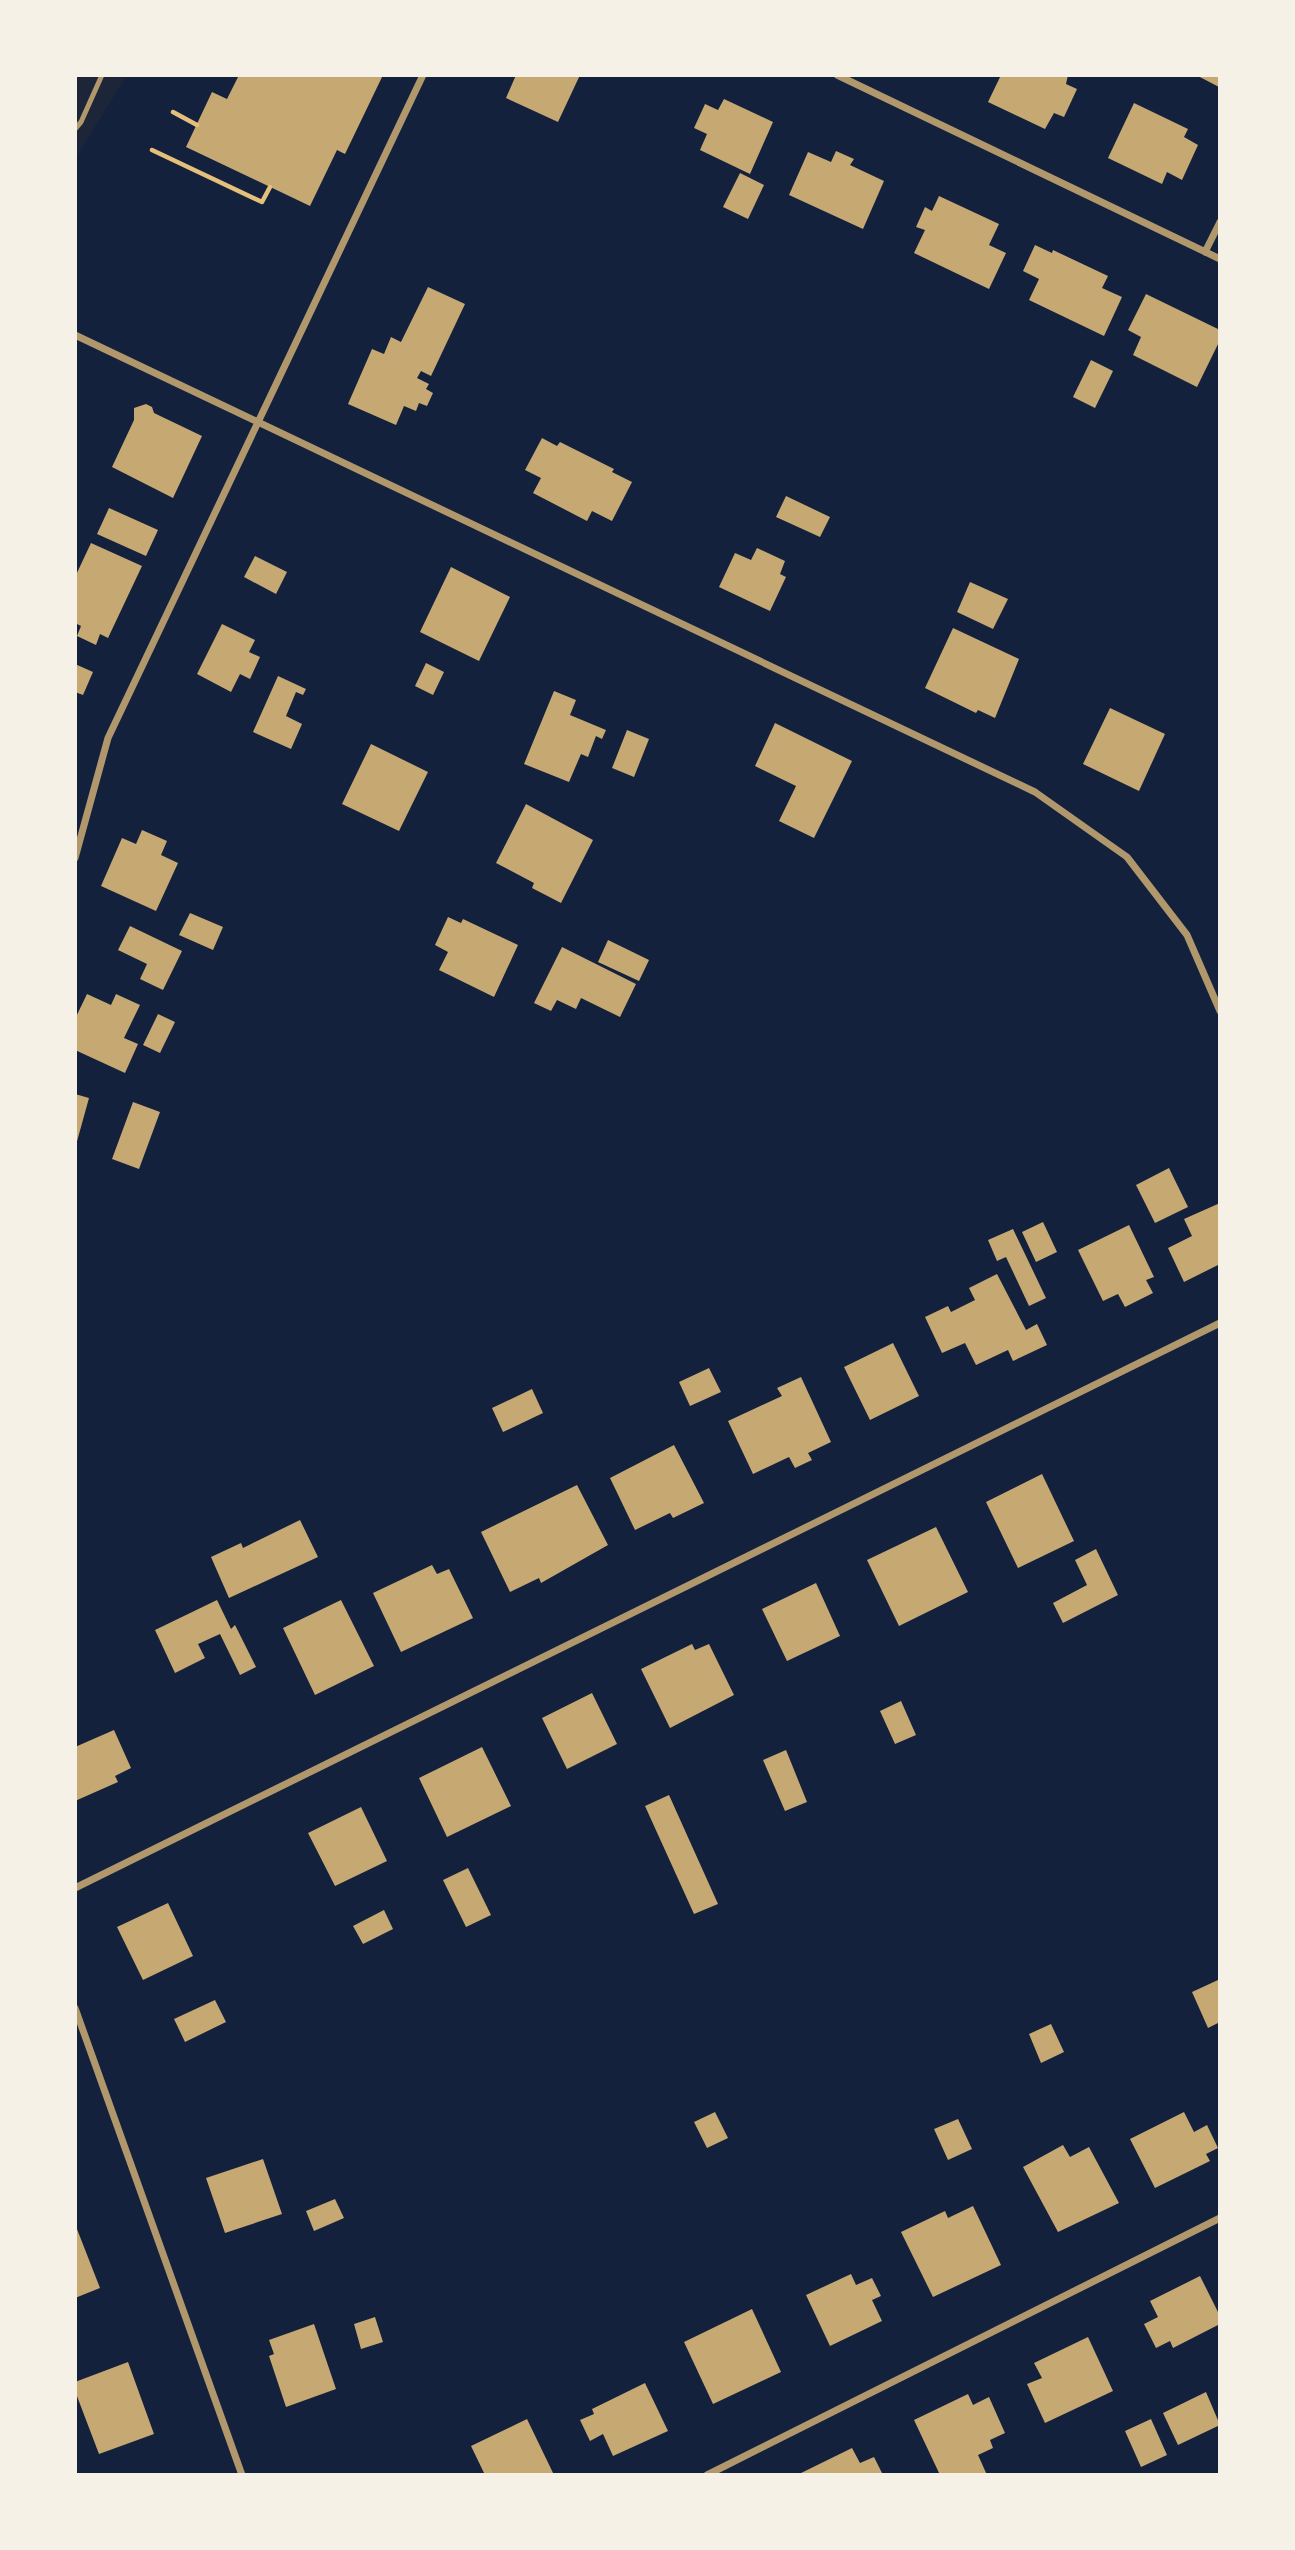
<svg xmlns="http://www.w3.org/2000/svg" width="1295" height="2550" viewBox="0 0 1295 2550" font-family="'Alegreya Sans',sans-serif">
	<rect width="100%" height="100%" fill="#14213d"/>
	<path fill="#1d2539" d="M 75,75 L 127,75 L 75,159 Z"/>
	<path fill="#c6a872" d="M 239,75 L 383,75 L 345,154 L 337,150 L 310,206 L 186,147 L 212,92 L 227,99 Z
		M 516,75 L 580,75 L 558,122 L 506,98 Z
		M 1001,75 L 1068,75 L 1066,84 L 1077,89 L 1064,117 L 1054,113 L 1045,129 L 988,102 Z
		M 1196,75 L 1220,75 L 1220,85 L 1219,87 Z
		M 724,99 L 773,122 L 750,174 L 700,150 L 707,134 L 694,128 L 705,104 L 718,110 Z
		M 1134,103 L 1188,129 L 1184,137 L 1198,145 L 1182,180 L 1167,172 L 1162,184 L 1108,158 Z
		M 836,151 L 854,159 L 850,165 L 884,181 L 863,229 L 789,195 L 808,152 L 831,162 Z
		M 740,173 L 764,185 L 748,219 L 723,207 Z
		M 939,196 L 999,224 L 989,245 L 1006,253 L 989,289 L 914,253 L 925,230 L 916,227 L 925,207 L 932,211 Z
		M 1035,245 L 1052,253 L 1053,250 L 1108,276 L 1102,288 L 1122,297 L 1104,336 L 1029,300 L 1039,279 L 1023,271 Z
		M 428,287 L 465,304 L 431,376 L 421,371 L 417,378 L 429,384 L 426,389 L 433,393 L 427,406 L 419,403 L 416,411 L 404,406 L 396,425 L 348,404 L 372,349 L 384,354 L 391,337 L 401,342 Z
		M 1146,294 L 1220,330 L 1220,340 L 1197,387 L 1133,355 L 1141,337 L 1128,330 Z
		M 1091,360 L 1113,371 L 1095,408 L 1073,397 Z
		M 146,404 L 152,407 L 154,413 L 202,436 L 173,498 L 112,467 L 134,420 L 134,408 Z
		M 542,438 L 557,446 L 560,442 L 614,469 L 612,472 L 632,482 L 612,521 L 592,511 L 587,521 L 533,493 L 541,478 L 525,470 Z
		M 786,496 L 830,517 L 820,537 L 776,517 Z
		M 109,508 L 158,530 L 146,556 L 97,534 Z
		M 91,543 L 142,566 L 108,638 L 100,634 L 96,645 L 77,636 L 81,626 L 75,623 L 75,577 Z
		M 757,548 L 785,561 L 780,574 L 786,577 L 770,611 L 719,587 L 735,553 L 751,560 Z
		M 255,556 L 287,572 L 276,594 L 244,577 Z
		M 451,567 L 510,597 L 479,661 L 420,632 Z
		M 970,582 L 1008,599 L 993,629 L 957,612 Z
		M 222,624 L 255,640 L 249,652 L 260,657 L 250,679 L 240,674 L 231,692 L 197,674 Z
		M 953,628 L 1019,659 L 995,718 L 978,710 L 976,713 L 925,688 Z
		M 426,663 L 444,672 L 433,695 L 415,686 Z
		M 75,664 L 93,672 L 83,695 L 75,692 Z
		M 278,676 L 306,689 L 303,695 L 296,692 L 286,716 L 302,724 L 291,749 L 253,732 Z
		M 554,691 L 576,700 L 570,715 L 606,730 L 602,739 L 596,736 L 588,757 L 581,754 L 569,782 L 524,764 Z
		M 1110,708 L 1165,734 L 1139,791 L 1083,764 Z
		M 775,723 L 852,761 L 814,838 L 779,821 L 796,786 L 755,766 Z
		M 627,730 L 649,739 L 634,777 L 612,768 Z
		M 371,744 L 428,772 L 399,831 L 342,804 Z
		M 526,804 L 593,840 L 561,903 L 532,888 L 534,883 L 496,863 Z
		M 142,830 L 167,841 L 161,855 L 178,863 L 156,911 L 101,886 L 122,838 L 136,844 Z
		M 190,913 L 223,927 L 213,950 L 179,935 Z
		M 448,917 L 461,923 L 463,919 L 518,945 L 494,997 L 439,970 L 448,952 L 435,945 Z
		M 130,926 L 182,951 L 163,990 L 140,979 L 147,964 L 118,950 Z
		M 608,940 L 649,960 L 639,981 L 598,962 Z
		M 562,947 L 636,984 L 620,1017 L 581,998 L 576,1009 L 557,1000 L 551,1011 L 534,1003 Z
		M 87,994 L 111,1005 L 116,994 L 140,1005 L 124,1038 L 138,1044 L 125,1073 L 75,1050 L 75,1019 Z
		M 158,1014 L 175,1022 L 160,1053 L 143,1045 Z
		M 75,1094 L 89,1098 L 76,1145 L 75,1145 Z
		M 133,1102 L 160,1112 L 139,1169 L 112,1159 Z
		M 1169,1168 L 1188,1207 L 1155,1223 L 1136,1185 Z
		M 1220,1203 L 1220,1264 L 1184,1282 L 1168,1248 L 1192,1236 L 1184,1219 Z
		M 1043,1222 L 1057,1252 L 1036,1262 L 1022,1232 Z
		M 1129,1225 L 1154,1277 L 1146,1280 L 1153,1293 L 1125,1307 L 1118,1294 L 1103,1301 L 1078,1250 Z
		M 1013,1229 L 1046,1298 L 1029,1306 L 1006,1257 L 997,1261 L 988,1240 Z
		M 997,1274 L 1026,1330 L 1037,1324 L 1047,1345 L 1013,1361 L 1008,1350 L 976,1365 L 965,1343 L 942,1353 L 925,1317 L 948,1306 L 951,1312 L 975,1300 L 969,1288 Z
		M 893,1343 L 919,1396 L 870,1420 L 844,1367 Z
		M 709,1368 L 721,1392 L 690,1406 L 679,1382 Z
		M 801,1377 L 831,1442 L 808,1453 L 812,1460 L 795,1468 L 789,1457 L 753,1474 L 728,1421 L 782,1396 L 777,1388 Z
		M 532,1389 L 543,1413 L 503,1432 L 492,1408 Z
		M 674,1445 L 704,1503 L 673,1518 L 670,1513 L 635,1530 L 610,1478 Z
		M 1042,1474 L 1074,1541 L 1018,1568 L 986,1502 Z
		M 577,1485 L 608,1545 L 541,1583 L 539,1578 L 510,1592 L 481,1532 Z
		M 300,1520 L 318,1557 L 229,1598 L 211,1557 L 241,1543 L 243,1548 Z
		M 936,1527 L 968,1592 L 899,1626 L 867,1560 Z
		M 1096,1549 L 1118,1595 L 1063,1623 L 1053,1603 L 1087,1585 L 1075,1560 Z
		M 432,1565 L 437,1574 L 449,1569 L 473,1618 L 401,1652 L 373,1593 Z
		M 816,1583 L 840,1636 L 787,1661 L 762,1609 Z
		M 217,1600 L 231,1629 L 235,1625 L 256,1667 L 240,1675 L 220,1634 L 198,1644 L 205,1658 L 175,1673 L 155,1630 Z
		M 341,1600 L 374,1666 L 315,1695 L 283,1628 Z
		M 692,1644 L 695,1650 L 709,1644 L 734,1695 L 670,1728 L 641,1669 Z
		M 592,1693 L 617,1744 L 567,1769 L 542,1718 Z
		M 901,1701 L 916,1735 L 895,1744 L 880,1711 Z
		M 114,1730 L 131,1768 L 115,1776 L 118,1782 L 75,1801 L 75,1747 Z
		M 482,1747 L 511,1806 L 447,1837 L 419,1778 Z
		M 786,1750 L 807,1802 L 785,1811 L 763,1760 Z
		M 669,1795 L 718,1904 L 694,1914 L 645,1806 Z
		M 361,1807 L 387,1861 L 335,1886 L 308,1833 Z
		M 468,1868 L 491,1915 L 466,1927 L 443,1880 Z
		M 168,1903 L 193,1956 L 143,1980 L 117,1927 Z
		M 384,1910 L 393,1929 L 363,1944 L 353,1926 Z
		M 1218,1980 L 1220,2022 L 1208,2028 L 1192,1992 Z
		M 215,2000 L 226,2022 L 185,2042 L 174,2019 Z
		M 1051,2024 L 1064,2052 L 1041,2063 L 1029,2034 Z
		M 715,2112 L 728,2138 L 707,2148 L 694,2122 Z
		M 1184,2112 L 1194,2132 L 1207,2125 L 1218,2148 L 1206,2154 L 1210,2161 L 1155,2188 L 1130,2139 Z
		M 958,2119 L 972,2149 L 948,2160 L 934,2129 Z
		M 1063,2145 L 1070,2157 L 1089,2147 L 1119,2203 L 1058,2232 L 1023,2167 Z
		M 263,2159 L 282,2214 L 225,2233 L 206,2178 Z
		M 335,2199 L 344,2218 L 314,2231 L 306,2211 Z
		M 973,2206 L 1001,2265 L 933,2297 L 901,2232 L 945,2211 L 948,2218 Z
		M 75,2224 L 100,2288 L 75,2298 Z
		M 851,2274 L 856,2285 L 872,2278 L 881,2296 L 872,2300 L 882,2321 L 830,2346 L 806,2295 Z
		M 1200,2276 L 1220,2316 L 1220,2324 L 1173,2348 L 1170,2341 L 1156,2348 L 1144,2324 L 1158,2317 L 1150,2301 Z
		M 752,2309 L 781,2372 L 713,2404 L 684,2342 Z
		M 375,2317 L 383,2342 L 361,2349 L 354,2324 Z
		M 314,2324 L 336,2389 L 286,2407 L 269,2356 L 274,2354 L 269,2340 Z
		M 1088,2337 L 1113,2391 L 1045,2423 L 1027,2384 L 1042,2378 L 1034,2363 Z
		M 128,2362 L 154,2434 L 99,2454 L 75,2391 L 75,2382 Z
		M 645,2383 L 668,2431 L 613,2456 L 603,2434 L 590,2441 L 580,2420 L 594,2414 L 592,2409 Z
		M 1206,2392 L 1220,2425 L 1178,2445 L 1163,2413 Z
		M 968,2394 L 973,2405 L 989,2397 L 1005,2433 L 990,2440 L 993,2448 L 978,2455 L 987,2475 L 940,2475 L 914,2420 Z
		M 527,2419 L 554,2475 L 485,2475 L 471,2446 Z
		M 1151,2419 L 1167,2455 L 1141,2467 L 1125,2431 Z
		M 852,2448 L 860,2463 L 874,2457 L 883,2475 L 797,2475 Z"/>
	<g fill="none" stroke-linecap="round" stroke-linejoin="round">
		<path stroke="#e5c07b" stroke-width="4.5" d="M 173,112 L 197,125
			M 152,150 L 262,202 L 270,187"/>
		<path stroke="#b1986c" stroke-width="5" d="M 75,129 L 81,122 L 102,75"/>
		<path stroke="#b1986c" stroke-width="7" d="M 837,75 L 1220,259
			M 1205,252 L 1220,222
			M 75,335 L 1035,792 L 1127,857 L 1187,935 L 1220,1011
			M 75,858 L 108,738 L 423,75
			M 75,1888 L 1220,1323
			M 75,2008 L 242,2475
			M 707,2475 L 1220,2218"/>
	</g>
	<rect width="1295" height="2550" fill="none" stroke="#f6f1e7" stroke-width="154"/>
</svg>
